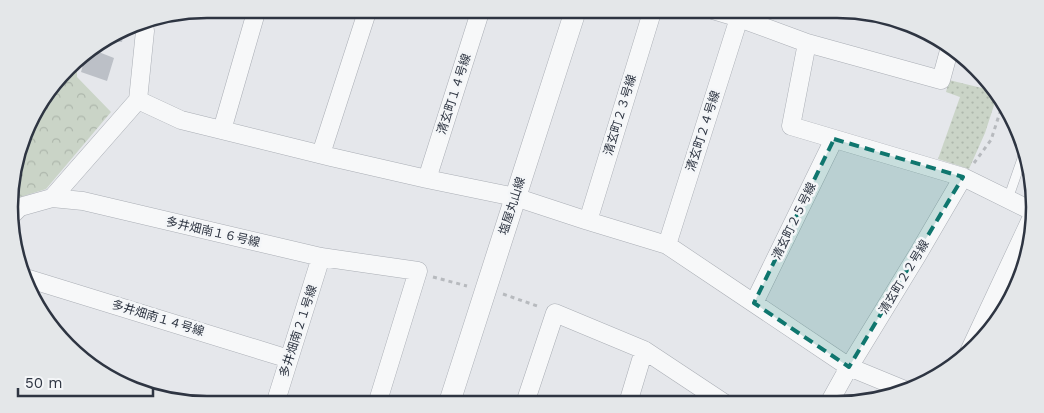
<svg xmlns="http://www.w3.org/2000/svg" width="1044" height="413" viewBox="0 0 1044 413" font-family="'Work Sans','Noto Sans JP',sans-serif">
	<defs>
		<pattern id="grass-dots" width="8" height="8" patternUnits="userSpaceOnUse" patternTransform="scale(1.25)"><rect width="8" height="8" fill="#cad4c7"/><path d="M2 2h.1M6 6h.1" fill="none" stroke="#aeb7ac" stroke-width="1.8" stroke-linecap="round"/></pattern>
		<pattern id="forest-crowns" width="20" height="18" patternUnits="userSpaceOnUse" patternTransform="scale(1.25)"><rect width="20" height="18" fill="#cad4c7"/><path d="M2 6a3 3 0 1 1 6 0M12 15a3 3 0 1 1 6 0" fill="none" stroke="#aeb7ac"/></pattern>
	</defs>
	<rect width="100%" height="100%" fill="#e5e7eb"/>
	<path fill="url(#grass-dots)" d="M 949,80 L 994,91 L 997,96 L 985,133 L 969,169 L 938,159 L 960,97 L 946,92 Z"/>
	<path fill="url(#forest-crowns)" d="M 76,58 L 77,58 L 77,77 L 111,112 L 46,189 L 11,200 L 10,180 L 35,109 L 37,108 L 37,105 L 50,90 L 58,84 L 58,80 Z"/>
	<path fill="#bcc0c7" d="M 124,30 L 122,42 L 105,41 Z
		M 91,49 L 114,58 L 107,81 L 81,72 L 87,51 Z"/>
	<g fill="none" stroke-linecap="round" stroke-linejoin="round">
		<defs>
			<path id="service" d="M 1008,199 L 1024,153"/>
			<path id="minor" d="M 143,19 L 145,31 L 138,100 L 181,120 L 331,157 L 427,179 L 515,197 L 588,221 L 667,245 L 849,367 L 918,254 L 963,177 L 791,126 L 807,43 L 739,18 L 709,9
				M 807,43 L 941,80 L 950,47
				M 222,130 L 257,9
				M 321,154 L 368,9
				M 963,177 L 1032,211
				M 427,179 L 481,9
				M 52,198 L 138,100
				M 12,215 L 20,207 L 52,198 L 83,201 L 321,257 L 418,271 L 377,404
				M 588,221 L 653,9
				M 667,245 L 739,18
				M 26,278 L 289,359
				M 754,303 L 834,139
				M 967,356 L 1031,219
				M 525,403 L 555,313 L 644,350 L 724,403
				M 628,403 L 644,350
				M 829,403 L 849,367 L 905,390
				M 275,404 L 321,257"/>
			<path id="tertiary" d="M 449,404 L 576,9"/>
		</defs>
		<use href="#service" stroke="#aaaeb5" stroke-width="10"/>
		<use href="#minor" stroke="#aaaeb5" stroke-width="19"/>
		<use href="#tertiary" stroke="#aaaeb5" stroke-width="22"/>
		<path stroke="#b7babe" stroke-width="3" stroke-dasharray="4 4" stroke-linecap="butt" d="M 974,163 L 991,140 L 1003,103
			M 433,277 L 467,286
			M 503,294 L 540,307"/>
		<use href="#service" stroke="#f7f8f9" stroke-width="9"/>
		<use href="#minor" stroke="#f7f8f9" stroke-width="18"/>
		<use href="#tertiary" stroke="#f7f8f9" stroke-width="21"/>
	</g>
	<path fill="#0f766e" fill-opacity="0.2" stroke="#0f766e" stroke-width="4" stroke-dasharray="10 6" stroke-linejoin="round" d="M 834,139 L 963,177 L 849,367 L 754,303 Z"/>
	<g text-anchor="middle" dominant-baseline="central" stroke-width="5" stroke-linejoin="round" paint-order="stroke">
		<g font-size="12" fill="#2e3542" stroke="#f4f6f8">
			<text transform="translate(454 94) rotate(-72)">清玄町１４号線</text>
			<text transform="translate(620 115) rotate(-73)">清玄町２３号線</text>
			<text transform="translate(703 131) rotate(-72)">清玄町２４号線</text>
			<text transform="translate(512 206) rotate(-72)">塩屋丸山線</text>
			<text transform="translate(794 221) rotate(-64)">清玄町２５号線</text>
			<text transform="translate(213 232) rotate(13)">多井畑南１６号線</text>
			<text transform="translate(904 277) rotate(-59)">清玄町２２号線</text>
			<text transform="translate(158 318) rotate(17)">多井畑南１４号線</text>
			<text transform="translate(298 331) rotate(-72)">多井畑南２１号線</text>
		</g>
	</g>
	<path d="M0 0H1044V413H0ZM207 18H837A189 189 0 0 1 1026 207V207A189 189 0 0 1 837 396H207A189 189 0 0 1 18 207V207A189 189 0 0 1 207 18Z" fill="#e4e7e9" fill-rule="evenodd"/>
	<path fill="none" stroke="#2e3542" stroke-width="2.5" d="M207 18H837A189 189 0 0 1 1026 207V207A189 189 0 0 1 837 396H207A189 189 0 0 1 18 207V207A189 189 0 0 1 207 18Z"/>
	<path d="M18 388v8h135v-8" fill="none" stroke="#2e3542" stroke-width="2.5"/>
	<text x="25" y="388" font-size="15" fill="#2e3542" stroke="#f4f6f8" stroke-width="4" paint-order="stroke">50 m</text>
</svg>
